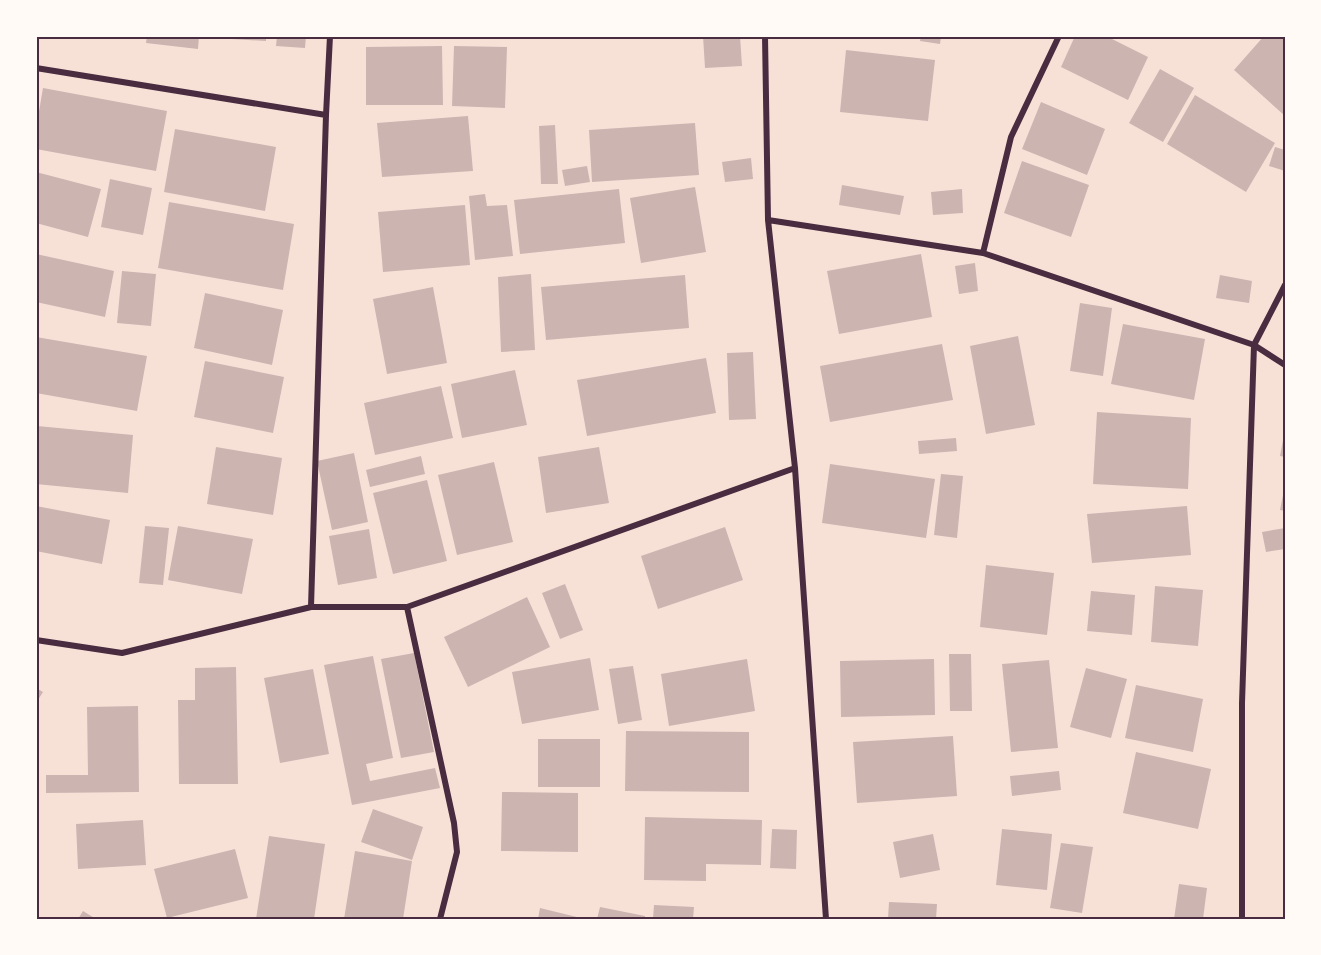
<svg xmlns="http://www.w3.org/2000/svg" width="1321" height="955" viewBox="0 0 1321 955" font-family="Raleway,sans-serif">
	<rect width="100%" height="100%" fill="#f7e1d7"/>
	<path fill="#ccb4b1" d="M 147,36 L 199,36 L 198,49 L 146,43 Z
		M 215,36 L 266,36 L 266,41 L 215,38 Z
		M 277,36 L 306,36 L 305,48 L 276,46 Z
		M 703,36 L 740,36 L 742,66 L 705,68 Z
		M 921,36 L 941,36 L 940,44 L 920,41 Z
		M 1075,36 L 1106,36 L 1148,57 L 1128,100 L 1061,67 Z
		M 1264,36 L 1285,36 L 1285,116 L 1234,70 Z
		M 442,46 L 443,105 L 366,105 L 366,47 Z
		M 454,46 L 507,47 L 505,108 L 452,106 Z
		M 846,50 L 935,60 L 928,121 L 840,112 Z
		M 1160,69 L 1194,88 L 1163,142 L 1129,123 Z
		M 43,88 L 167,111 L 156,171 L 36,149 L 36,129 Z
		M 1195,95 L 1275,143 L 1246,192 L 1167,144 Z
		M 1041,102 L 1105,129 L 1087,175 L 1022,149 Z
		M 468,116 L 473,171 L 382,177 L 377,123 Z
		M 695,123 L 699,175 L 592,182 L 589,130 Z
		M 555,125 L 558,184 L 541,184 L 539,126 Z
		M 175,129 L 276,147 L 265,211 L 164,192 Z
		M 1275,147 L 1285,150 L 1285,171 L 1269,166 Z
		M 751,158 L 753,179 L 725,182 L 722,162 Z
		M 1022,161 L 1089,185 L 1071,237 L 1004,213 Z
		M 587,166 L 590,182 L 565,186 L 562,170 Z
		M 36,172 L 101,189 L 88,237 L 36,223 Z
		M 110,179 L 152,188 L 143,235 L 101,227 Z
		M 842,185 L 904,196 L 900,215 L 839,205 Z
		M 695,187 L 706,252 L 641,263 L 630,198 Z
		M 619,189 L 625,243 L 520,254 L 514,200 Z
		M 962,189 L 963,213 L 933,215 L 931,192 Z
		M 485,194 L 487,206 L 507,205 L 513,256 L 475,260 L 469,196 Z
		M 169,202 L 294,224 L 283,290 L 158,268 Z
		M 465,205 L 470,265 L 383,272 L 378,212 Z
		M 36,254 L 114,271 L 105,317 L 36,302 Z
		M 921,254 L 932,317 L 839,334 L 827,271 Z
		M 975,263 L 978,291 L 959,294 L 955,266 Z
		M 122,271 L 156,274 L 151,326 L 117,323 Z
		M 531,274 L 535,350 L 501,352 L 498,277 Z
		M 685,275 L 689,328 L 546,340 L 541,287 Z
		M 1220,275 L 1252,281 L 1249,303 L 1216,298 Z
		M 433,287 L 447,363 L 387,374 L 373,299 Z
		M 205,293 L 283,310 L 272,365 L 194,348 Z
		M 1080,303 L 1112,308 L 1103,376 L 1070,371 Z
		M 1123,324 L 1205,339 L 1194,400 L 1111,384 Z
		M 1018,336 L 1035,425 L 986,434 L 970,346 Z
		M 36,337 L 147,356 L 137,411 L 36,393 Z
		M 942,344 L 953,400 L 830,422 L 820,366 Z
		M 753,352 L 756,419 L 729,420 L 727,353 Z
		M 706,358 L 716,413 L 587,436 L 577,380 Z
		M 205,361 L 284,377 L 273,433 L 194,417 Z
		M 515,370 L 527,425 L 462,438 L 451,384 Z
		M 441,386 L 453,438 L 375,455 L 364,403 Z
		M 1097,412 L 1191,418 L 1188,489 L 1093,484 Z
		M 37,426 L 133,435 L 128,493 L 36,484 Z
		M 1284,435 L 1285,435 L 1285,457 L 1280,456 Z
		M 956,438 L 957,451 L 919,454 L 918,441 Z
		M 216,447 L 282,458 L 273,515 L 207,504 Z
		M 599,447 L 609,503 L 546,513 L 538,457 Z
		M 354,453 L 368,522 L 332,530 L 317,461 Z
		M 421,456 L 425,474 L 370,487 L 366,470 Z
		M 494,462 L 513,542 L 457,555 L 438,475 Z
		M 830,464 L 935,479 L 926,538 L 822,523 Z
		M 941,474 L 963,476 L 957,538 L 934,535 Z
		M 427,480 L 447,561 L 393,574 L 373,493 Z
		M 1284,490 L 1285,490 L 1285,511 L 1280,510 Z
		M 36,506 L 110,520 L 102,564 L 36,551 Z
		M 1187,506 L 1191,555 L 1092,563 L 1087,514 Z
		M 145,526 L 169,528 L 163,585 L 139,583 Z
		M 178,526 L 253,539 L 242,594 L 168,580 Z
		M 725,527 L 743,580 L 658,609 L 641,556 Z
		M 1285,528 L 1285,549 L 1266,552 L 1262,532 Z
		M 369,529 L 377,578 L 338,585 L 329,536 Z
		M 986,565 L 1054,573 L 1047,635 L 980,627 Z
		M 565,584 L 583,630 L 560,639 L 542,593 Z
		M 1155,586 L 1203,590 L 1198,646 L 1151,642 Z
		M 1091,591 L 1135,595 L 1132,635 L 1087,631 Z
		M 527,597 L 550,647 L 468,687 L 444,637 Z
		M 414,653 L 434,752 L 401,758 L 381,659 Z
		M 949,654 L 971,654 L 972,711 L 950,711 Z
		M 373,656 L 393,758 L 366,764 L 370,781 L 435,768 L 440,788 L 352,805 L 324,665 Z
		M 590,658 L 599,710 L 522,724 L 512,672 Z
		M 747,659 L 755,711 L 669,726 L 661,674 Z
		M 934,659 L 935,715 L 841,717 L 840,661 Z
		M 1049,660 L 1058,748 L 1011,752 L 1002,664 Z
		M 633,666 L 642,720 L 618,724 L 609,669 Z
		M 236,667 L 238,784 L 179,784 L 178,700 L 195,700 L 195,668 Z
		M 1086,668 L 1127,679 L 1111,738 L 1070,727 Z
		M 313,669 L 329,754 L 280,763 L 264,678 Z
		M 1136,685 L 1203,699 L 1193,752 L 1125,738 Z
		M 36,688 L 43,692 L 36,703 Z
		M 138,706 L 139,792 L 46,793 L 46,775 L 88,775 L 87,707 Z
		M 626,731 L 749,732 L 749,792 L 625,791 Z
		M 953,736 L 957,796 L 857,803 L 853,742 Z
		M 538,739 L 600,739 L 600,787 L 538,787 Z
		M 1136,752 L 1211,769 L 1198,829 L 1123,813 Z
		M 1059,771 L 1061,790 L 1012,796 L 1010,776 Z
		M 502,792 L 578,793 L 578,852 L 501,851 Z
		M 373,809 L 423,827 L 412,860 L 361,842 Z
		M 645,817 L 762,820 L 761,865 L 706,864 L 706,881 L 644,880 Z
		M 143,820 L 146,865 L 78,869 L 76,824 Z
		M 772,829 L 797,830 L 796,869 L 770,868 Z
		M 1002,829 L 1052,834 L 1047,890 L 996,885 Z
		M 933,834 L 940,870 L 900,878 L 893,842 Z
		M 269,836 L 325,844 L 314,919 L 256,919 Z
		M 1061,843 L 1093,847 L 1082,913 L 1050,908 Z
		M 235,849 L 248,898 L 167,918 L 154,869 Z
		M 355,851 L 412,861 L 403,919 L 344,919 Z
		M 1179,884 L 1207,888 L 1203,919 L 1174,919 Z
		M 889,902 L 937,904 L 936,919 L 888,919 Z
		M 654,905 L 694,907 L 693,919 L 653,919 Z
		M 600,907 L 645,916 L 645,919 L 597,919 Z
		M 540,908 L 581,918 L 581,919 L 538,919 Z
		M 83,911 L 96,919 L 78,919 Z"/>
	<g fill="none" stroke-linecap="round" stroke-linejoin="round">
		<path stroke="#4a2c40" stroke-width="6" d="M 765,36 L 768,220 L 795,468 L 826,919
			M 36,68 L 326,115
			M 768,220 L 983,253 L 1254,345 L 1285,365
			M 983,253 L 1011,137 L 1059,36
			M 311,607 L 326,115 L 330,36
			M 407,607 L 454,823 L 457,852 L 440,919
			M 36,640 L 122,653 L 311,607 L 407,607 L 795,468
			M 1242,919 L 1242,703 L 1254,345 L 1285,285"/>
	</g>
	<rect width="1321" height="955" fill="none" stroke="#fffaf5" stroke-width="75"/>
	<rect x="38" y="38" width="1246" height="880" fill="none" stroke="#4a2c40" stroke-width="2"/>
</svg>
